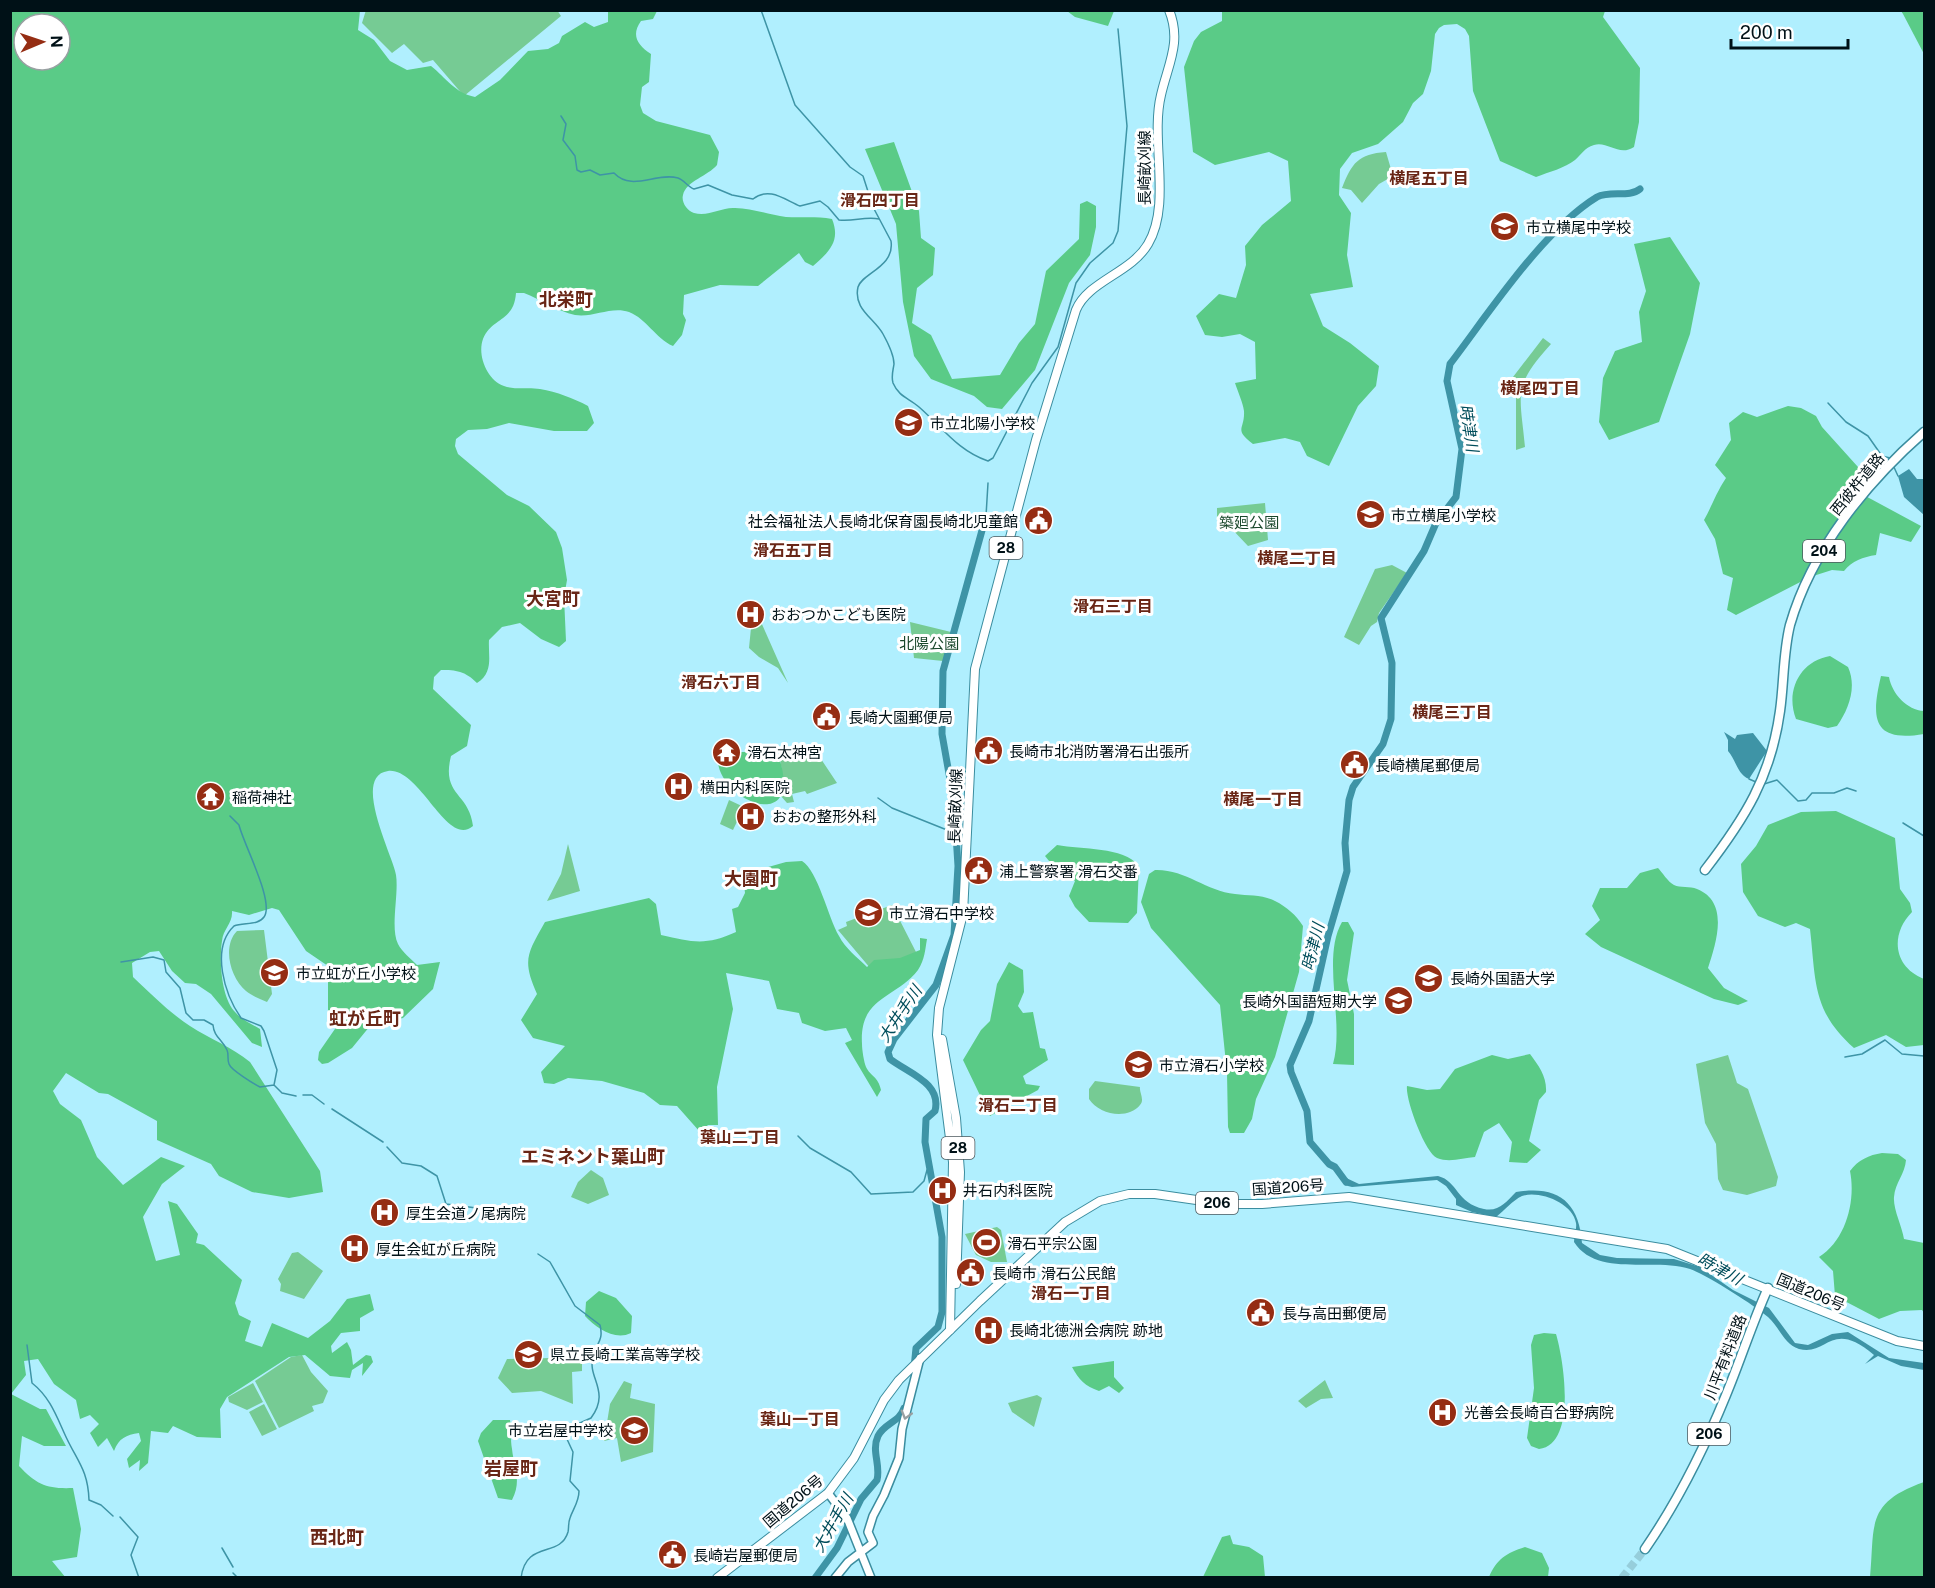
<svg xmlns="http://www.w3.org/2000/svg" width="1935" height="1588" viewBox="0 0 1935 1588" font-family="'Public Sans','Noto Sans JP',sans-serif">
	<rect width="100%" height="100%" fill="#b0effe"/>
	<path fill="#76cb94" d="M 366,10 L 557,10 L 561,16 L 464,96 L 433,60 L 423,63 L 404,44 L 392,53 L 362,23 Z
		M 1386,152 L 1393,176 L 1379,184 L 1362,203 L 1351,190 L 1342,188 C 1352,163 1358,154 1386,152 Z
		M 1543,338 L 1551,344 C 1512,387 1520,393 1525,447 L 1516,450 L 1516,381 L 1513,377 Z
		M 1265,503 L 1268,540 L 1248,546 L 1230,527 L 1217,523 L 1217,508 Z
		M 1392,565 L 1407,573 L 1379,613 L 1377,622 L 1371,626 L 1359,645 L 1344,637 L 1375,569 Z
		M 761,622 L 788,683 L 778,668 L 759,657 L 749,648 L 751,628 Z
		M 910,622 L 951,632 L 943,661 L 914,658 Z
		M 809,750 L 815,750 L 837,783 L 807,794 L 805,791 L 792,794 L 794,802 L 787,803 L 780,795 L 784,786 L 780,758 Z
		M 729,800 L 744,807 L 733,830 L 720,824 Z
		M 568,844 L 580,891 L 547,901 L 561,874 Z
		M 892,905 L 916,952 L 876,975 L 838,930 L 847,926 L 846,922 Z
		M 264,930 L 272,994 L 267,1002 C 260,999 252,996 246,991 C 230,978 222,946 237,931 Z
		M 1728,1055 L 1737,1083 L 1748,1089 L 1778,1177 L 1776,1186 L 1747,1195 L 1723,1190 L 1718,1179 L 1716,1144 L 1705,1123 L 1696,1064 Z
		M 1095,1081 L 1140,1087 C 1139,1092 1145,1100 1140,1105 C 1128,1120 1099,1115 1089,1099 L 1089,1089 Z
		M 591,1170 L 603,1178 L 609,1195 L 588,1204 L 571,1197 L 578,1182 Z
		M 997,1227 L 1001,1230 L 1007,1262 L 991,1262 L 976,1255 L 965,1234 Z
		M 298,1252 L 323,1271 L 304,1299 L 280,1291 L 281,1284 L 278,1279 L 292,1253 Z
		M 563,1347 L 582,1362 L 582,1371 L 572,1372 L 573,1404 L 541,1391 L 512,1393 L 498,1378 L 507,1359 L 552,1358 L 557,1356 Z
		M 302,1355 L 311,1372 L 328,1391 L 323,1403 L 312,1406 L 314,1411 L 279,1428 L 255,1381 L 291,1357 Z
		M 1325,1380 L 1333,1398 L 1321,1399 L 1306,1408 L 1298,1401 Z
		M 624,1381 L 632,1384 L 630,1398 L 655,1404 L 653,1452 L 621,1462 L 617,1438 L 604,1441 L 610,1404 Z
		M 253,1383 L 263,1402 L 247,1410 L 229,1402 L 228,1397 Z
		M 1037,1395 L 1042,1398 L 1034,1427 L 1012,1412 L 1008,1403 Z
		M 264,1404 L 277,1429 L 262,1436 L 249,1412 Z"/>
	<path fill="#5acb87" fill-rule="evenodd" d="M 11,10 L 360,11 L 358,30 L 374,40 L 390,61 L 407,70 L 431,66 C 446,78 455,93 475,97 L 500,80 L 528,51 L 548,49 L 559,43 L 562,36 L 585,22 L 594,27 L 608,22 L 608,11 L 657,11 L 653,19 L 641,21 C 631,35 637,45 651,54 L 649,82 L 642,87 L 640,105 L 643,113 L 656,121 L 710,135 L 719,152 L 717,165 C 708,176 686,181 683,195 C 681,202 687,211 694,213 C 709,217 721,207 735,208 C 752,208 769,215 786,217 C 801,218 816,216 832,219 C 841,241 829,252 813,266 L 805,262 L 799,253 L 758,286 L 720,285 L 684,295 L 683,314 L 686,320 L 682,335 L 673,346 C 655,338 647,319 629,312 C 611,306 593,318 575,315 C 557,311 540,299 524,293 L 516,293 C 514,322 492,317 483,339 C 477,355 487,380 504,386 C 515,390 529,387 540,389 C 557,392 573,398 588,406 L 594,423 L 587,431 L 554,431 L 509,423 L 487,429 L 468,430 L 456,439 L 455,446 L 458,454 L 507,495 L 529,506 L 556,532 L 562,548 L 567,580 L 564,597 L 566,641 L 559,647 L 541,639 L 520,623 L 502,627 L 489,640 C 488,656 494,672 477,683 C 465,671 456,670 441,670 L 434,677 L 433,689 L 471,725 L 467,746 L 451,756 C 441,796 469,792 473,826 C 447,849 420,767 388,771 C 351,776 393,856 396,875 C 399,894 390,928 398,944 C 402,952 411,959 417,965 L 440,962 L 433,989 L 403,1018 L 370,1026 L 352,1048 L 328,1063 L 322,1064 L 318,1060 L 319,1052 L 337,1026 L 328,1010 L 328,966 L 306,951 L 279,910 L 272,908 L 249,915 L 232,911 C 233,923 223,929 222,941 C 219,960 221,999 236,1013 C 242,1020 252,1024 260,1029 L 262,1047 L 252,1043 L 211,994 L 196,984 L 185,983 L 172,971 L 159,951 L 150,952 L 132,963 L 133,977 C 151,994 170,1013 190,1026 C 210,1039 232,1047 250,1062 L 320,1171 L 323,1192 L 289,1198 L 252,1192 L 219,1176 L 211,1164 L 157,1140 L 157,1121 L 108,1094 L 99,1093 L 66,1073 L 53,1091 L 60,1104 L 81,1120 L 97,1157 L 123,1185 L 161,1157 L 185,1166 L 162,1184 L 143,1217 L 156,1261 L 180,1255 L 168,1201 L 177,1204 L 198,1234 L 196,1243 L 204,1245 L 242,1280 L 235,1303 L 239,1315 L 251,1321 L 245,1341 L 262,1347 L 272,1323 L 308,1338 L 330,1321 L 347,1299 L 370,1294 L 374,1310 L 360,1318 L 360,1331 L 341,1333 L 331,1346 L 332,1353 L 347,1342 L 351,1350 L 353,1365 L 366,1355 L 371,1356 L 373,1362 L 362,1376 L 363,1363 L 352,1370 L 350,1378 L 330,1376 L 305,1355 L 289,1357 L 227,1397 L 220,1409 L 221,1438 L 197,1437 L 173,1426 L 168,1433 L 151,1431 L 148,1463 L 139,1471 L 140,1460 L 129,1468 L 127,1459 L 141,1441 L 139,1433 C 126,1435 119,1438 114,1451 L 107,1438 L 98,1447 L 90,1433 L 99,1424 L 90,1415 L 80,1419 L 76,1400 L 54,1384 L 38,1359 L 24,1361 L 26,1375 L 11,1394 L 40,1409 L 46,1409 L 66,1446 L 44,1446 L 22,1436 L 19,1466 C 37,1485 47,1489 73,1488 L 81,1529 L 77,1557 L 52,1561 L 66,1578 L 10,1577 ZM 24,24 L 60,24 L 60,60 L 24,60 Z
		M 1067,11 L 1114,11 L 1108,26 L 1075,17 Z
		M 1222,11 L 1605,11 L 1603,17 L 1640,68 L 1639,122 L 1634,147 C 1619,157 1608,141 1594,145 C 1584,148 1582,154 1575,160 C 1565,168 1549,172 1536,177 L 1500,161 L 1473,91 L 1469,36 L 1465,29 L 1457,24 L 1444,25 L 1439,28 L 1435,34 L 1431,71 L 1423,94 L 1413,103 L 1403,122 L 1378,144 L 1352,153 L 1340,169 L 1339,195 L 1351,213 L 1347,255 L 1353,287 L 1310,294 L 1323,326 L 1350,343 L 1379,366 L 1376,386 L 1358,406 L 1329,466 L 1307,456 L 1300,442 L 1285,438 L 1253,444 C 1233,429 1245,430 1244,411 C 1243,403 1238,392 1235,383 L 1256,379 L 1255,342 L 1240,334 L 1222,337 L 1205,335 L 1196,316 L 1219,294 L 1236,298 L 1246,265 L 1245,246 L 1262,225 L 1291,201 L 1288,161 L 1269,152 L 1215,165 L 1193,152 L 1184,67 L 1194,41 L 1201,32 L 1222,21 Z
		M 1901,11 L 1924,11 L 1924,54 L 1903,14 Z
		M 894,142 L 919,211 L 921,238 L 935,248 L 933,275 L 917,288 L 912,323 L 931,335 L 952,379 L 1000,375 L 1019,343 L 1035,324 L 1046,271 L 1079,239 L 1080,204 L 1087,201 L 1096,206 L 1096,227 L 1090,255 L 1069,283 L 1035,370 L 1002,409 L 987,407 L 974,396 L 931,379 L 914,356 L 903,302 L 896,224 L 865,149 Z
		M 1670,237 L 1700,283 L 1690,334 L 1659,422 L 1609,440 L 1599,422 L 1603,378 L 1615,351 L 1642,342 L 1639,312 L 1646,291 L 1634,244 Z
		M 1788,406 L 1801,408 L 1816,416 L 1822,427 L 1858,467 L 1858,492 L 1921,526 L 1911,542 L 1880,533 L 1876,555 C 1863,557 1852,561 1844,571 L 1832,570 L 1810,577 L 1736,615 L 1727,610 L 1733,578 L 1723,574 L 1715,539 L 1704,520 C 1712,506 1716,493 1726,478 L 1715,465 L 1731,440 L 1729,423 L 1743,412 L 1757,417 Z
		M 1830,656 L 1848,667 C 1857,687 1849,709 1837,726 L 1828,728 L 1796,719 C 1785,691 1800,661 1830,656 Z
		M 1881,676 L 1889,677 C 1892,694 1907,710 1924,711 L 1924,734 C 1872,743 1871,718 1881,676 Z
		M 725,752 L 770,752 L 779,757 C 805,839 714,798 718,757 Z
		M 1836,811 L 1895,838 L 1900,889 L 1910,903 L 1912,912 C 1890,934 1893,967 1924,979 L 1924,1045 L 1906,1047 L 1886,1035 L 1854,1048 C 1812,1011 1816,981 1810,929 L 1796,923 L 1785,927 L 1758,916 L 1743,892 L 1741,864 L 1756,846 L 1768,825 L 1801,812 Z
		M 1057,845 C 1082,850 1123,846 1139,866 L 1137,913 L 1128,923 L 1089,922 L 1075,907 L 1069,896 L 1075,881 L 1058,872 L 1045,856 Z
		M 802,861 C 818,871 828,917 839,936 C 845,948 858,958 867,967 L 874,960 L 900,958 L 920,950 L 920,938 L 927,939 C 925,950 925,959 918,970 C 896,999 859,996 862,1044 C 862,1050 864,1062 866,1067 C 871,1077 878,1076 881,1090 L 877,1097 L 845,1043 L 852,1040 L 846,1028 L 825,1031 L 802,1023 L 799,1013 L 777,1009 L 769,981 L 726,973 L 733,1009 L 717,1087 L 718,1125 L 708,1125 L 700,1132 L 677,1106 L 660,1105 L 644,1093 L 602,1081 L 568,1078 L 554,1084 L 544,1083 L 541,1072 L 565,1046 L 533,1038 L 521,1020 L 537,994 C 522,960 527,954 545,922 L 649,898 L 656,904 L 661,935 C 692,942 706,946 736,932 L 732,909 L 738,907 L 745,893 L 743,874 L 786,862 Z
		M 1658,868 C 1662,872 1668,882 1674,885 C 1680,888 1690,886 1697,889 C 1730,902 1716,943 1708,968 L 1724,988 L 1748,1001 L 1738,1005 L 1714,999 L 1601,947 L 1585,934 L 1600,920 L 1592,906 L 1600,888 L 1627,888 L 1640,873 Z
		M 1155,870 C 1185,869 1206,891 1235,894 C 1249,896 1261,894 1275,901 C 1287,907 1296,915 1303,926 L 1299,972 L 1275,1057 L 1256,1099 L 1252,1119 L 1244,1133 L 1230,1133 L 1228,1127 L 1227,1073 L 1220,1005 L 1151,928 L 1141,902 L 1149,874 Z
		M 1342,922 L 1348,922 L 1354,933 L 1347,980 L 1354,1014 L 1354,1065 L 1333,1064 C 1345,1022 1321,958 1342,922 Z
		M 1009,962 L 1023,970 L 1024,992 L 1018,1006 L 1023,1013 L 1033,1012 L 1040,1048 L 1045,1049 L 1048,1060 L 1023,1076 L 1026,1084 L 1040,1086 L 1038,1090 L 990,1116 L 963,1060 L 981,1030 L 990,1021 L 997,984 Z
		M 1530,1054 C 1539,1066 1547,1077 1546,1092 L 1539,1100 L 1529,1141 L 1541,1150 L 1527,1163 L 1509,1162 L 1512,1142 L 1499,1123 L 1484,1132 L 1475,1157 C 1463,1158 1449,1163 1437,1158 C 1425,1153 1405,1099 1407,1086 L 1427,1090 L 1440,1089 L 1455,1069 L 1492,1055 L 1508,1059 Z
		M 1882,1153 L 1898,1154 L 1906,1160 C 1905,1174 1895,1183 1894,1197 C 1893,1209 1902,1226 1904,1239 L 1924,1243 L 1924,1313 L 1922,1310 L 1900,1311 L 1879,1319 L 1835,1296 L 1833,1271 L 1819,1257 C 1846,1240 1856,1201 1850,1171 C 1858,1160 1869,1155 1882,1153 Z
		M 599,1291 L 616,1298 L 632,1316 L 631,1333 C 615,1341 596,1328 585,1316 L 586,1302 Z
		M 1544,1333 L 1556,1334 C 1564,1361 1577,1444 1539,1449 L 1531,1446 L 1527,1438 L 1534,1388 L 1531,1345 L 1534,1335 Z
		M 1114,1361 L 1114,1377 L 1124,1388 L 1119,1393 L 1109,1386 L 1099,1391 C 1085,1386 1079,1380 1072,1367 Z
		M 493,1420 L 510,1420 C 512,1430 510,1439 512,1449 C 514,1468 522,1481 512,1500 L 498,1498 L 478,1441 L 481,1433 Z
		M 1924,1482 L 1924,1577 L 1870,1577 C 1875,1525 1865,1503 1924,1482 Z
		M 1230,1535 L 1233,1544 L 1249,1547 L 1263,1556 L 1265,1577 L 1203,1577 L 1222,1537 Z
		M 1525,1547 L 1542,1553 L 1549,1568 L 1548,1577 L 1489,1577 C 1497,1559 1506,1553 1525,1547 Z"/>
	<path fill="#3e94a6" d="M 1909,469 L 1917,479 L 1924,479 L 1924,515 L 1904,497 L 1898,476 Z
		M 1724,732 L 1735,739 L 1737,735 L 1753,733 L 1767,751 L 1749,779 C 1737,774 1736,760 1728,751 L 1728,740 Z
		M 1342,1176 L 1359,1184 L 1438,1176 C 1458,1181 1456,1203 1484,1209 C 1499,1212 1506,1202 1516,1192 C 1557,1185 1579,1201 1582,1243 L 1600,1255 L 1617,1258 L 1674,1259 L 1700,1267 L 1733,1290 L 1769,1308 L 1795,1343 L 1808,1345 L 1832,1334 L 1848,1332 L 1889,1358 L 1924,1363 L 1924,1370 L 1901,1366 L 1878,1356 L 1865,1364 L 1874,1355 C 1831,1318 1827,1357 1799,1349 C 1784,1344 1780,1328 1768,1317 C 1754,1305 1707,1275 1690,1269 C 1655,1257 1597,1278 1574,1242 C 1574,1236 1577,1229 1576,1223 C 1573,1203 1539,1190 1522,1196 C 1513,1200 1504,1211 1496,1217 L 1472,1212 L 1456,1205 L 1456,1199 L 1446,1186 L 1437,1180 L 1352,1187 L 1344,1185 Z"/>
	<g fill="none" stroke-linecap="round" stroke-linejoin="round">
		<path stroke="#3e94a6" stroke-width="1.5" d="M 761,10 L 795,105 L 850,167 L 863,176 L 873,207 L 891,241 C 895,267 862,273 858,287 C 853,309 874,318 883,334 C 888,343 894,354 894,364 C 893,371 891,376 893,383 C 899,397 909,398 919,407 C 942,427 958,451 988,461
			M 561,116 L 566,124 L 563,140 L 575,156 L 577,170 L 581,172 L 590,170 L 600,175 L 614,173 C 632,192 656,172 678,178 C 684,180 688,187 694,189 L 708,185 L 732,195 L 753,199 C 769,186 785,200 800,206 L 820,201 L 828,207 L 839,220 C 853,222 865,216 879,219
			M 1828,403 L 1846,422 L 1868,436 L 1882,456 L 1890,458
			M 988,461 L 993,458 L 1032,383 L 1058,347 L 1076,283 L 1090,263 L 1113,243 L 1118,231 L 1127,126 L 1118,29
			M 1893,465 L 1898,476
			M 986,516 L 988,483
			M 1749,779 L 1756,782
			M 1764,784 L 1777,780 L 1798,801 L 1806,800 L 1812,793 L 1834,793 L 1847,788 L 1856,791
			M 878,798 L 892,808 L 957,834
			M 230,816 L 239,825 C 243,843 275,902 264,917 C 258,926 243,922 234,926 C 210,949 225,995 241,1018 L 261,1026 L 264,1031 L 277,1070 L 274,1085
			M 1903,823 L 1924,836
			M 121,962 L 153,957 L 164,960 L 166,972 L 180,988 L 186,1013 L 193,1020 L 204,1020 L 213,1025 C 214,1037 222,1039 227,1050 C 229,1054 227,1060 229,1064 C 231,1070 254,1084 260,1087 L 274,1085 L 282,1093 L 296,1096
			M 1845,1057 L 1862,1054 L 1885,1040 L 1902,1054 L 1924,1056
			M 303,1095 L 312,1095 L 324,1104
			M 332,1109 L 383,1142
			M 798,1136 L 810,1148 L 851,1172 L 871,1194 L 913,1192 L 924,1181 L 927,1170 L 930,1169
			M 387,1147 L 402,1163 L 421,1166 L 437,1176 L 446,1204 L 484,1209
			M 27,1345 L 32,1383 C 51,1398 57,1418 67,1439 C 78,1462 88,1471 89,1500 L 101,1505 L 113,1516
			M 120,1517 L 138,1537 L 131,1555 L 139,1578
			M 222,1548 L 233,1567
			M 233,1573 L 238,1578
			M 521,1578 C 526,1539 560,1559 568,1532 C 569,1528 568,1523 570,1518 C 573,1509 579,1502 579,1491 L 570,1481 L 573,1452 L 566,1437 L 571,1427 L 591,1418 C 611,1391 587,1378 593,1357 C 596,1343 604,1341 600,1325 L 575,1306 L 550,1262 L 538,1254"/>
		<path stroke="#3e94a6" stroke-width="7" d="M 1346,1182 L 1335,1167 L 1329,1164 L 1310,1142 L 1307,1111 L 1291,1072 L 1290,1065 L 1309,1021 L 1328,936 L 1347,871 L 1345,843 L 1349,800 L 1353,787 L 1383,744 L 1391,719 L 1392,663 L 1381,618 L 1424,551 L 1436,523 L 1456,497 L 1462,449 L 1447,381 L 1450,364 C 1489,313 1543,230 1597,197 C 1610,190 1629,198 1640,189
			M 914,1368 L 916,1348 L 938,1327 L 942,1312 L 942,1237 L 925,1142 L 926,1119 L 935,1111 C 942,1083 908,1073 890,1059 L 888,1052 L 894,1039 L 936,985 L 954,935 L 958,866 L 954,802 L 942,734 L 943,671 L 986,516
			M 815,1578 L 837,1548 L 861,1499 L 877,1480 C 881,1465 871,1451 878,1436 C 884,1423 900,1422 904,1408"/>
		<path stroke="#96cedb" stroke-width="8" stroke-dasharray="8 4" stroke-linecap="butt" d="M 1622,1578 L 1645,1549"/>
		<defs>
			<path id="secondary" d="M 828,1493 L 847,1518 L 871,1578
				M 835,1578 L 848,1562 L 873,1543 L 868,1532 L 873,1516 L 884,1495 L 899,1458 L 902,1429 L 920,1358"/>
			<path id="primary" d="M 942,1039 L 956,1118 L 960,1172 L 956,1284
				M 950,1330 L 953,1162 L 937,1035 L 939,1008 L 963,914 L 975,669 L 1036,440 L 1076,310 C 1088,281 1131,273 1148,244 C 1172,204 1150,140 1161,95 C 1168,64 1182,42 1169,10"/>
			<path id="trunk" d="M 717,1578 L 828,1493 L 854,1458 L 884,1400 L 899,1380 L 980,1301 L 1065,1222 L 1100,1201 L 1129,1194 L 1155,1194 L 1224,1204 L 1262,1204 L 1349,1197 L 1667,1249 L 1897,1341 L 1924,1346"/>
			<path id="motorway" d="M 1705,870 C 1745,818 1771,777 1780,711 C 1784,683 1783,653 1790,625 C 1812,549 1867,482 1924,432
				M 1645,1549 C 1678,1501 1704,1449 1726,1395 C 1741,1359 1752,1323 1768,1288"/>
		</defs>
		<use href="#secondary" stroke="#3b8d9f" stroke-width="10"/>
		<use href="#primary" stroke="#3b8d9f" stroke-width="10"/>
		<use href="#trunk" stroke="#3b8d9f" stroke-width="10"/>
		<use href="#motorway" stroke="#3b8d9f" stroke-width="11"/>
		<use href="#secondary" stroke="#fff" stroke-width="7"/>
		<use href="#primary" stroke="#fff" stroke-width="8"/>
		<use href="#trunk" stroke="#fff" stroke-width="8"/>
		<use href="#motorway" stroke="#fff" stroke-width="8"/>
	</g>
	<defs><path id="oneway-chevron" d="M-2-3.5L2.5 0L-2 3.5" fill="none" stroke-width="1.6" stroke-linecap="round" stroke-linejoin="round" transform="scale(1.5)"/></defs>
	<use stroke="#99a0a2" href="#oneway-chevron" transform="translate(906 1415) rotate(106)"/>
	<defs>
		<symbol id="school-disc" viewBox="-11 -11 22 22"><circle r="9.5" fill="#952d13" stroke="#fff"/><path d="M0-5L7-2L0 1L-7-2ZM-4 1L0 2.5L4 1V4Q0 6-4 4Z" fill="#fff"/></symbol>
		<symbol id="civic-disc" viewBox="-11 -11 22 22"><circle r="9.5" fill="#952d13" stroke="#fff"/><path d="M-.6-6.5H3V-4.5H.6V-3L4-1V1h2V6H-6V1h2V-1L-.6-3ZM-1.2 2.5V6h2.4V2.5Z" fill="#fff"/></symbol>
		<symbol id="hospital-disc" viewBox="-11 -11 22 22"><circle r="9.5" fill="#952d13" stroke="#fff"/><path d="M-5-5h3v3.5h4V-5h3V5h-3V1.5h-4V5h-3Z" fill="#fff"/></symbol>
		<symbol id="temple-disc" viewBox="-11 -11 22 22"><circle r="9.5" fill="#952d13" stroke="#fff"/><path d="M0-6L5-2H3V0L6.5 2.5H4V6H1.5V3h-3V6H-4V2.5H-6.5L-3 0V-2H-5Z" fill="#fff"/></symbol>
		<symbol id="university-disc" viewBox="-11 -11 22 22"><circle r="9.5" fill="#952d13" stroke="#fff"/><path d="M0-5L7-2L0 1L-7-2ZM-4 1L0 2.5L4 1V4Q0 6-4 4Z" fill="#fff"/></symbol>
		<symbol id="stadium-disc" viewBox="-11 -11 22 22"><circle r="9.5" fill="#952d13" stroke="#fff"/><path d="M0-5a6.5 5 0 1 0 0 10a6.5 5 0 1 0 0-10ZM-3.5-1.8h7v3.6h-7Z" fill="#fff"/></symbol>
	</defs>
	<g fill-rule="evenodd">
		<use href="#school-disc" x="1488" y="210" width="33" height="33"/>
		<use href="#school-disc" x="892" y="406" width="33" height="33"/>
		<use href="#school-disc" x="1354" y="498" width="33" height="33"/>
		<use href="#civic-disc" x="1022" y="504" width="33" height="33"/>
		<use href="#hospital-disc" x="734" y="598" width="33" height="33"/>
		<use href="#civic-disc" x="810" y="700" width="33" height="33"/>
		<use href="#civic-disc" x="972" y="734" width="33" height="33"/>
		<use href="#temple-disc" x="710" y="736" width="33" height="33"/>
		<use href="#civic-disc" x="1338" y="748" width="33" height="33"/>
		<use href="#hospital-disc" x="662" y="770" width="33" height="33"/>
		<use href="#temple-disc" x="194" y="780" width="33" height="33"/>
		<use href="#hospital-disc" x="734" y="800" width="33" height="33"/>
		<use href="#civic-disc" x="962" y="854" width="33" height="33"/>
		<use href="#school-disc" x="852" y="896" width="33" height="33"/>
		<use href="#school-disc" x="258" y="956" width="33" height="33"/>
		<use href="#university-disc" x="1412" y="962" width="33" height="33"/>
		<use href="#university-disc" x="1382" y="984" width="33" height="33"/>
		<use href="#school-disc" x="1122" y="1048" width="33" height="33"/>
		<use href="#hospital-disc" x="926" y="1174" width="33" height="33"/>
		<use href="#hospital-disc" x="368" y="1196" width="33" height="33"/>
		<use href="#stadium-disc" x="970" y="1226" width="33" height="33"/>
		<use href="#hospital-disc" x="338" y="1232" width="33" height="33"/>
		<use href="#civic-disc" x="954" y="1256" width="33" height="33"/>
		<use href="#civic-disc" x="1244" y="1296" width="33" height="33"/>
		<use href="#hospital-disc" x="972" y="1314" width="33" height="33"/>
		<use href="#school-disc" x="512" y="1338" width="33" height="33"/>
		<use href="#hospital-disc" x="1426" y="1396" width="33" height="33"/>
		<use href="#school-disc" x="618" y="1414" width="33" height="33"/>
		<use href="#civic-disc" x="656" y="1538" width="33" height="33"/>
	</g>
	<g text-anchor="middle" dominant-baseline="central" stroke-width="6" stroke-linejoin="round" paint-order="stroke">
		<g fill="#fff" stroke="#4c585d" stroke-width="1.5">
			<rect x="989.5" y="537" width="33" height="22" rx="4.5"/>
			<rect x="1803" y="540" width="42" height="22" rx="4.5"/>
			<rect x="941.5" y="1137" width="33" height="22" rx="4.5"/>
			<rect x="1196" y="1192" width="42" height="22" rx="4.5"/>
			<rect x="1688" y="1423" width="42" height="22" rx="4.5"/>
		</g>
		<g font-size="14" font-weight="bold" fill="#001117">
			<text x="1006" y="548">28</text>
			<text x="1824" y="551">204</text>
			<text x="958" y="1148">28</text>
			<text x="1217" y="1203">206</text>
			<text x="1709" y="1434">206</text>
		</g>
		<g font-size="15" fill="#001117" stroke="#fff">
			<text transform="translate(1144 168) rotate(-90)">長崎畝刈線</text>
			<text transform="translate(1857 484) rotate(-51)">西彼杵道路</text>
			<text transform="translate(955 806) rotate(-88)">長崎畝刈線</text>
			<text transform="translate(1288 1187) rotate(-4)">国道206号</text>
			<text transform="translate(1811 1292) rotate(23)">国道206号</text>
			<text transform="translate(1725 1357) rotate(-69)">川平有料道路</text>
			<text transform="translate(793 1501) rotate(-40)">国道206号</text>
		</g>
		<g font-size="15" fill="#001117" stroke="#fff" text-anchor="start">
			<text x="1526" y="227">市立横尾中学校</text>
			<text x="930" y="423">市立北陽小学校</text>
			<text x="1391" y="515">市立横尾小学校</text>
			<text x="1018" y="521" text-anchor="end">社会福祉法人長崎北保育園長崎北児童館</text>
			<text x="771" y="614">おおつかこども医院</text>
			<text x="848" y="717">長崎大園郵便局</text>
			<text x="1009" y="751">長崎市北消防署滑石出張所</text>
			<text x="747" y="752">滑石太神宮</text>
			<text x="1375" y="765">長崎横尾郵便局</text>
			<text x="700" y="787">横田内科医院</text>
			<text x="232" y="797">稲荷神社</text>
			<text x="772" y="816">おおの整形外科</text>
			<text x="999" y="871">浦上警察署 滑石交番</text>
			<text x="889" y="913">市立滑石中学校</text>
			<text x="296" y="973">市立虹が丘小学校</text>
			<text x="1450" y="978">長崎外国語大学</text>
			<text x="1377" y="1001" text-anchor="end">長崎外国語短期大学</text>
			<text x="1159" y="1065">市立滑石小学校</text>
			<text x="963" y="1190">井石内科医院</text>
			<text x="406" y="1213">厚生会道ノ尾病院</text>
			<text x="1007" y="1243">滑石平宗公園</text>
			<text x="376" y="1249">厚生会虹が丘病院</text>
			<text x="992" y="1273">長崎市 滑石公民館</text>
			<text x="1282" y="1313">長与高田郵便局</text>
			<text x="1009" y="1330">長崎北徳洲会病院 跡地</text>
			<text x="550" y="1354">県立長崎工業高等学校</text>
			<text x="1464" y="1412">光善会長崎百合野病院</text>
			<text x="613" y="1430" text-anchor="end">市立岩屋中学校</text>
			<text x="693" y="1555">長崎岩屋郵便局</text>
		</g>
		<g font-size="15" fill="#1a482c" stroke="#fff">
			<text x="1249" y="522">築廻公園</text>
			<text x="929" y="643">北陽公園</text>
		</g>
		<g font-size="16" font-weight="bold" fill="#692616" stroke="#fff">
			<text x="1429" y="178">横尾五丁目</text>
			<text x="880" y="200">滑石四丁目</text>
			<text x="1540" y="388">横尾四丁目</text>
			<text x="793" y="550">滑石五丁目</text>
			<text x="1297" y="558">横尾二丁目</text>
			<text x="1113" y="606">滑石三丁目</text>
			<text x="721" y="682">滑石六丁目</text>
			<text x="1452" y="712">横尾三丁目</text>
			<text x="1263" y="799">横尾一丁目</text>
			<text x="1018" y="1105">滑石二丁目</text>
			<text x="740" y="1137">葉山二丁目</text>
			<text x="1071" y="1293">滑石一丁目</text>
			<text x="800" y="1419">葉山一丁目</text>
		</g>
		<g font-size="16" font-style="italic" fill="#004d5b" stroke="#fff">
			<text transform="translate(1469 428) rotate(81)">時津川</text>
			<text transform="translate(1313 947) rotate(-76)">時津川</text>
			<text transform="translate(900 1014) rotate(-56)">大井手川</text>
			<text transform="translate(1720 1269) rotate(29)">時津川</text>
			<text transform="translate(833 1523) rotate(-60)">大井手川</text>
		</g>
		<g font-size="18" font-weight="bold" fill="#692616" stroke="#fff">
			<text x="566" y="299">北栄町</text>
			<text x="553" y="598">大宮町</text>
			<text x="751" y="878">大園町</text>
			<text x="365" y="1018">虹が丘町</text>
			<text x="593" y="1156">エミネント葉山町</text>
			<text x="511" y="1468">岩屋町</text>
			<text x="337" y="1537">西北町</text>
		</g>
	</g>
	<rect width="1935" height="1588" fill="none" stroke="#001117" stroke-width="24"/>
	<g transform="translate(42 42) rotate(88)"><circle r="28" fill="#ffffff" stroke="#99a0a2" stroke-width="1.5"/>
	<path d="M0-4.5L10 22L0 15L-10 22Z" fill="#952d13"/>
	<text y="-9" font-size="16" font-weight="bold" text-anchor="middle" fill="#001117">N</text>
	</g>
	<path d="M1731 39v9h117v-9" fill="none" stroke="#001117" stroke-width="3"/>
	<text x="1740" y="39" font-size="18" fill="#001117" stroke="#ffffff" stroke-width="4.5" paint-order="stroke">200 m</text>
</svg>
